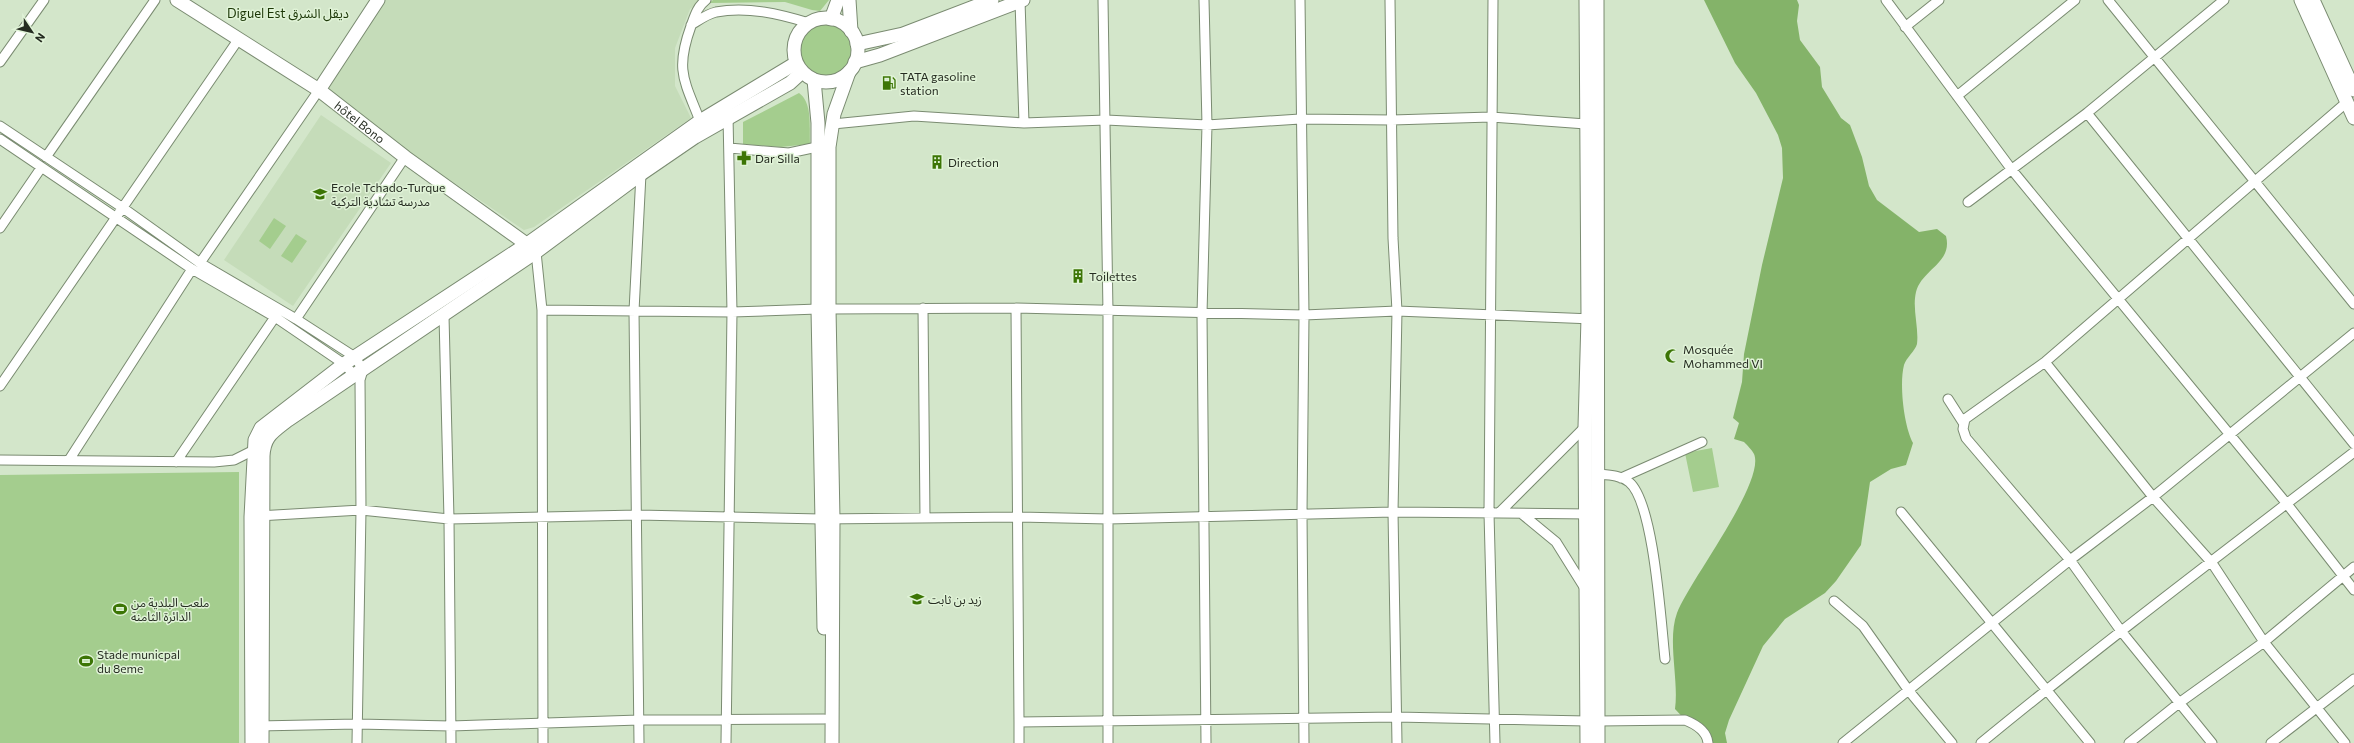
<svg xmlns="http://www.w3.org/2000/svg" width="2354" height="743" viewBox="0 0 2354 743" font-family="Commissioner,'Noto Sans Arabic',sans-serif">
	<rect width="100%" height="100%" fill="#d3e6ca"/>
	<path fill="#c5dcb9" d="M 384,0 L 702,0 L 690,9 L 675,48 L 675,86 L 691,118 L 534,227 L 524,230 L 320,92 Z
		M 321,115 L 391,163 L 293,306 L 224,260 Z"/>
	<path fill="#a4cd8e" d="M 713,0 L 829,0 L 820,11 L 812,10 L 785,2 L 709,3 Z
		M799 50a26 26 0 1 1 52 0a26 26 0 1 1-52 0Z
		M 799,93 C 813,103 809,128 810,144 L 781,147 L 743,144 L 743,122 Z
		M 274,218 L 286,226 L 270,249 L 259,241 Z
		M 296,234 L 307,241 L 292,263 L 281,256 Z
		M 1712,448 L 1719,487 L 1693,492 L 1685,453 Z
		M 239,472 L 239,743 L 0,743 L 0,475 Z"/>
	<path fill="#84b369" d="M 1704,0 L 1797,0 L 1799,5 L 1797,21 L 1800,40 L 1820,67 L 1822,87 L 1841,118 L 1850,125 L 1862,157 L 1869,186 L 1877,200 L 1919,232 L 1937,229 L 1946,236 C 1953,263 1922,269 1916,292 C 1912,309 1919,327 1917,344 C 1915,351 1906,358 1904,365 C 1899,384 1904,426 1913,443 L 1906,465 L 1891,469 L 1870,482 L 1861,545 L 1836,581 L 1825,593 L 1785,619 L 1763,646 L 1729,720 L 1725,733 L 1727,743 L 1707,743 L 1675,709 C 1679,680 1667,640 1677,613 C 1688,583 1766,482 1754,454 C 1752,450 1747,445 1744,442 L 1734,439 L 1739,423 L 1733,418 L 1742,382 L 1744,354 L 1762,265 L 1783,178 L 1782,148 L 1778,135 L 1756,93 L 1735,63 Z"/>
	<g fill="none" stroke-linecap="round" stroke-linejoin="round">
		<defs>
			<path id="street" d="M 1103,0 L 1108,312 L 1108,743
				M 1204,0 L 1207,125 L 1202,314 L 1206,743
				M 1300,0 L 1304,315 L 1302,514 L 1304,743
				M 1390,0 L 1393,238 L 1397,311 L 1393,512 L 1397,743
				M 1493,0 L 1489,513 L 1495,743
				M 1886,0 L 2012,170 L 2287,504 L 2354,590
				M 2108,0 L 2354,304
				M 1020,1 L 1024,123
				M 691,25 C 699,20 707,14 716,12 C 747,6 780,14 809,23
				M 1905,27 L 1939,0
				M 0,62 L 44,0
				M 1957,96 L 2075,0
				M 2087,113 L 2354,444
				M 700,121 C 684,80 675,70 691,26 C 695,15 697,7 706,0
				M 833,124 L 914,116 L 1024,123 L 1106,120 L 1207,125 L 1300,119 L 1392,120 L 1491,117 L 1586,124
				M 0,126 L 123,208 L 200,263 L 296,319 L 355,357 L 363,370 L 360,380 L 361,510 L 357,743
				M 0,139 L 192,269 L 275,317 L 344,364 L 357,378
				M 729,148 L 789,153 L 817,147
				M 46,157 L 155,0
				M 1968,202 L 2087,113 L 2224,0
				M 0,228 L 41,168
				M 536,252 L 542,310 L 543,743
				M 200,263 L 319,90
				M 923,308 L 925,518
				M 1016,308 L 1019,722 L 1396,717 L 1587,721
				M 829,309 L 1016,308 L 1304,315 L 1397,311 L 1593,319
				M 542,310 L 732,312 L 818,309
				M 444,316 L 449,519 L 451,743
				M 296,319 L 405,157
				M 2045,362 L 2153,497 L 2212,563 L 2264,642 L 2345,743
				M 0,386 L 238,40
				M 1948,399 L 1964,424
				M 0,460 L 214,462 L 234,460 L 254,450
				M 69,460 L 192,269
				M 176,462 L 275,317
				M 1597,474 C 1608,475 1620,475 1629,482 C 1654,502 1661,624 1665,659
				M 1621,478 L 1702,442
				M 1901,512 L 2090,743
				M 1499,513 L 1585,427
				M 1522,514 L 1556,542 L 1586,590
				M 258,516 L 361,510 L 449,519 L 638,515 L 821,519 L 1019,517 L 1108,519 L 1393,512 L 1590,514
				M 1834,601 L 1863,626 L 1909,691 L 1952,743
				M 1598,721 L 1685,720 C 1695,724 1707,731 1708,743
				M 258,726 L 357,724 L 451,726 L 639,720 L 824,719
				M 639,743 L 634,311 L 641,174
				M 726,743 L 732,312 L 728,116
				M 1019,743 L 1019,722
				M 1843,743 L 2070,560 L 2153,497 L 2354,333
				M 1981,743 C 2103,643 2229,548 2354,452
				M 2129,743 L 2179,703 L 2264,642 L 2354,567
				M 2212,743 L 2121,631 L 2070,560 L 1966,438 L 1963,429 L 1965,419 L 2045,362 L 2347,102
				M 2271,743 L 2354,679"/>
			<g id="secondary">
				<path id="s1" d="M 177,0 L 319,90 L 405,157 L 532,248"/>
				<path d="M 849,0 L 851,31"/>
				<path d="M 1586,0 L 1588,318 L 1585,427 L 1587,743"/>
				<path d="M 1597,0 L 1598,743"/>
				<path d="M 2301,0 L 2354,118"/>
				<path d="M 2313,0 L 2354,90"/>
				<circle cx="826" cy="50" r="32"/>
				<path d="M 831,19 L 838,0"/>
				<path d="M 857,44 L 903,34 L 992,0"/>
				<path d="M 855,62 L 880,55 L 1023,0"/>
				<path d="M 814,80 L 818,123 L 818,309 L 824,628"/>
				<path d="M 319,90 L 378,0"/>
				<path d="M 252,743 L 251,517 L 255,440 L 261,428 L 344,364 L 527,244 L 700,121 L 796,63"/>
				<path d="M 262,743 L 263,456 C 264,436 273,432 288,420 L 536,252 L 641,174 L 695,137 L 790,83 L 802,72"/>
				<path d="M 832,743 L 833,519 L 829,309 L 829,147 L 834,114 L 849,72"/>
			</g>
		</defs>
		<use href="#street" stroke="#7a8b71" stroke-width="11"/>
		<use href="#secondary" stroke="#7a8b71" stroke-width="15"/>
		<use href="#street" stroke="#fff" stroke-width="9"/>
		<use href="#secondary" stroke="#fff" stroke-width="13"/>
	</g>
	<defs>
		<symbol id="fuel-bare" viewBox="-9 -9 18 18"><path d="M-5.5-6h7V0h2V4h1.3V-2.5L3-4.5l.8-.8L6-3V5H2.5V1h-1V6h-7ZM-4.2-4.7v3.2H.2V-4.7Z" fill="#3c7505" stroke="#e0f3d7" stroke-width="2.5" paint-order="stroke"/></symbol>
		<symbol id="pharmacy-bare" viewBox="-9 -9 18 18"><path d="M-2-6h4v4h4v4h-4v4h-4v-4h-4v-4h4Z" fill="#3c7505" stroke="#e0f3d7" stroke-width="2.5" paint-order="stroke"/></symbol>
		<symbol id="building-bare" viewBox="-9 -9 18 18"><path d="M-4-6H4V6H1V3H-1V6H-4ZM-2.5-4.3h1.7v1.8h-1.7ZM.8-4.3h1.7v1.8H.8ZM-2.5-1h1.7V.8h-1.7ZM.8-1h1.7V.8H.8Z" fill="#3c7505" stroke="#e0f3d7" stroke-width="2.5" paint-order="stroke"/></symbol>
		<symbol id="school-bare" viewBox="-9 -9 18 18"><path d="M0-5L7-2L0 1L-7-2ZM-4 1L0 2.5L4 1V4Q0 6-4 4Z" fill="#3c7505" stroke="#e0f3d7" stroke-width="2.5" paint-order="stroke"/></symbol>
		<symbol id="mosque-bare" viewBox="-9 -9 18 18"><path d="M3.5-4.9A6 6 0 1 0 3.5 4.9A5 5 0 1 1 3.5-4.9Z" fill="#3c7505" stroke="#e0f3d7" stroke-width="2.5" paint-order="stroke"/></symbol>
		<symbol id="stadium-bare" viewBox="-9 -9 18 18"><path d="M0-5a6.5 5 0 1 0 0 10a6.5 5 0 1 0 0-10ZM-3.5-1.8h7v3.6h-7Z" fill="#3c7505" stroke="#e0f3d7" stroke-width="2.5" paint-order="stroke"/></symbol>
	</defs>
	<g fill-rule="evenodd">
		<use href="#fuel-bare" x="879" y="73" width="20" height="20"/>
		<use href="#pharmacy-bare" x="734" y="148" width="20" height="20"/>
		<use href="#building-bare" x="927" y="152" width="20" height="20"/>
		<use href="#school-bare" x="310" y="184" width="20" height="20"/>
		<use href="#building-bare" x="1068" y="266" width="20" height="20"/>
		<use href="#mosque-bare" x="1662" y="346" width="20" height="20"/>
		<use href="#school-bare" x="907" y="589" width="20" height="20"/>
		<use href="#stadium-bare" x="110" y="599" width="20" height="20"/>
		<use href="#stadium-bare" x="76" y="651" width="20" height="20"/>
	</g>
	<g text-anchor="middle" dominant-baseline="central" stroke-width="3" stroke-linejoin="round" paint-order="stroke">
		<g font-size="12" fill="#252c21" stroke="#e0f3d7" text-anchor="start">
			<text x="900" y="76">TATA gasoline<tspan x="900" dy="14">station</tspan></text>
			<text x="755" y="158">Dar Silla</text>
			<text x="948" y="162">Direction</text>
			<text x="331" y="187">Ecole Tchado-Turque<tspan x="331" dy="14">مدرسة تشادية التركية</tspan></text>
			<text x="1089" y="276">Toilettes</text>
			<text x="1683" y="349">Mosquée<tspan x="1683" dy="14">Mohammed VI</tspan></text>
			<text x="928" y="599">زيد بن ثابت</text>
			<text x="131" y="602">ملعب البلدية من<tspan x="131" dy="14">الدائرة الثامنة</tspan></text>
			<text x="97" y="654">Stade municpal<tspan x="97" dy="14">du 8eme</tspan></text>
		</g>
		<g font-size="12" fill="#252c21" stroke="#e0f3d7">
			<text stroke="none"><textPath href="#s1" startOffset="220">hôtel Bono</textPath></text>
		</g>
		<g font-size="13" fill="#1c3707" stroke="#e0f3d7">
			<text x="288" y="13">Diguel Est ديقل الشرق</text>
		</g>
	</g>
	<g transform="translate(32 32) rotate(125)" stroke="#e0f3d7" stroke-width="3" paint-order="stroke">
	<path d="M0-3L7 15L0 10L-7 15Z" fill="#252c21"/>
	<text y="-6" font-size="11" font-weight="bold" text-anchor="middle" fill="#252c21">N</text>
	</g>
</svg>
